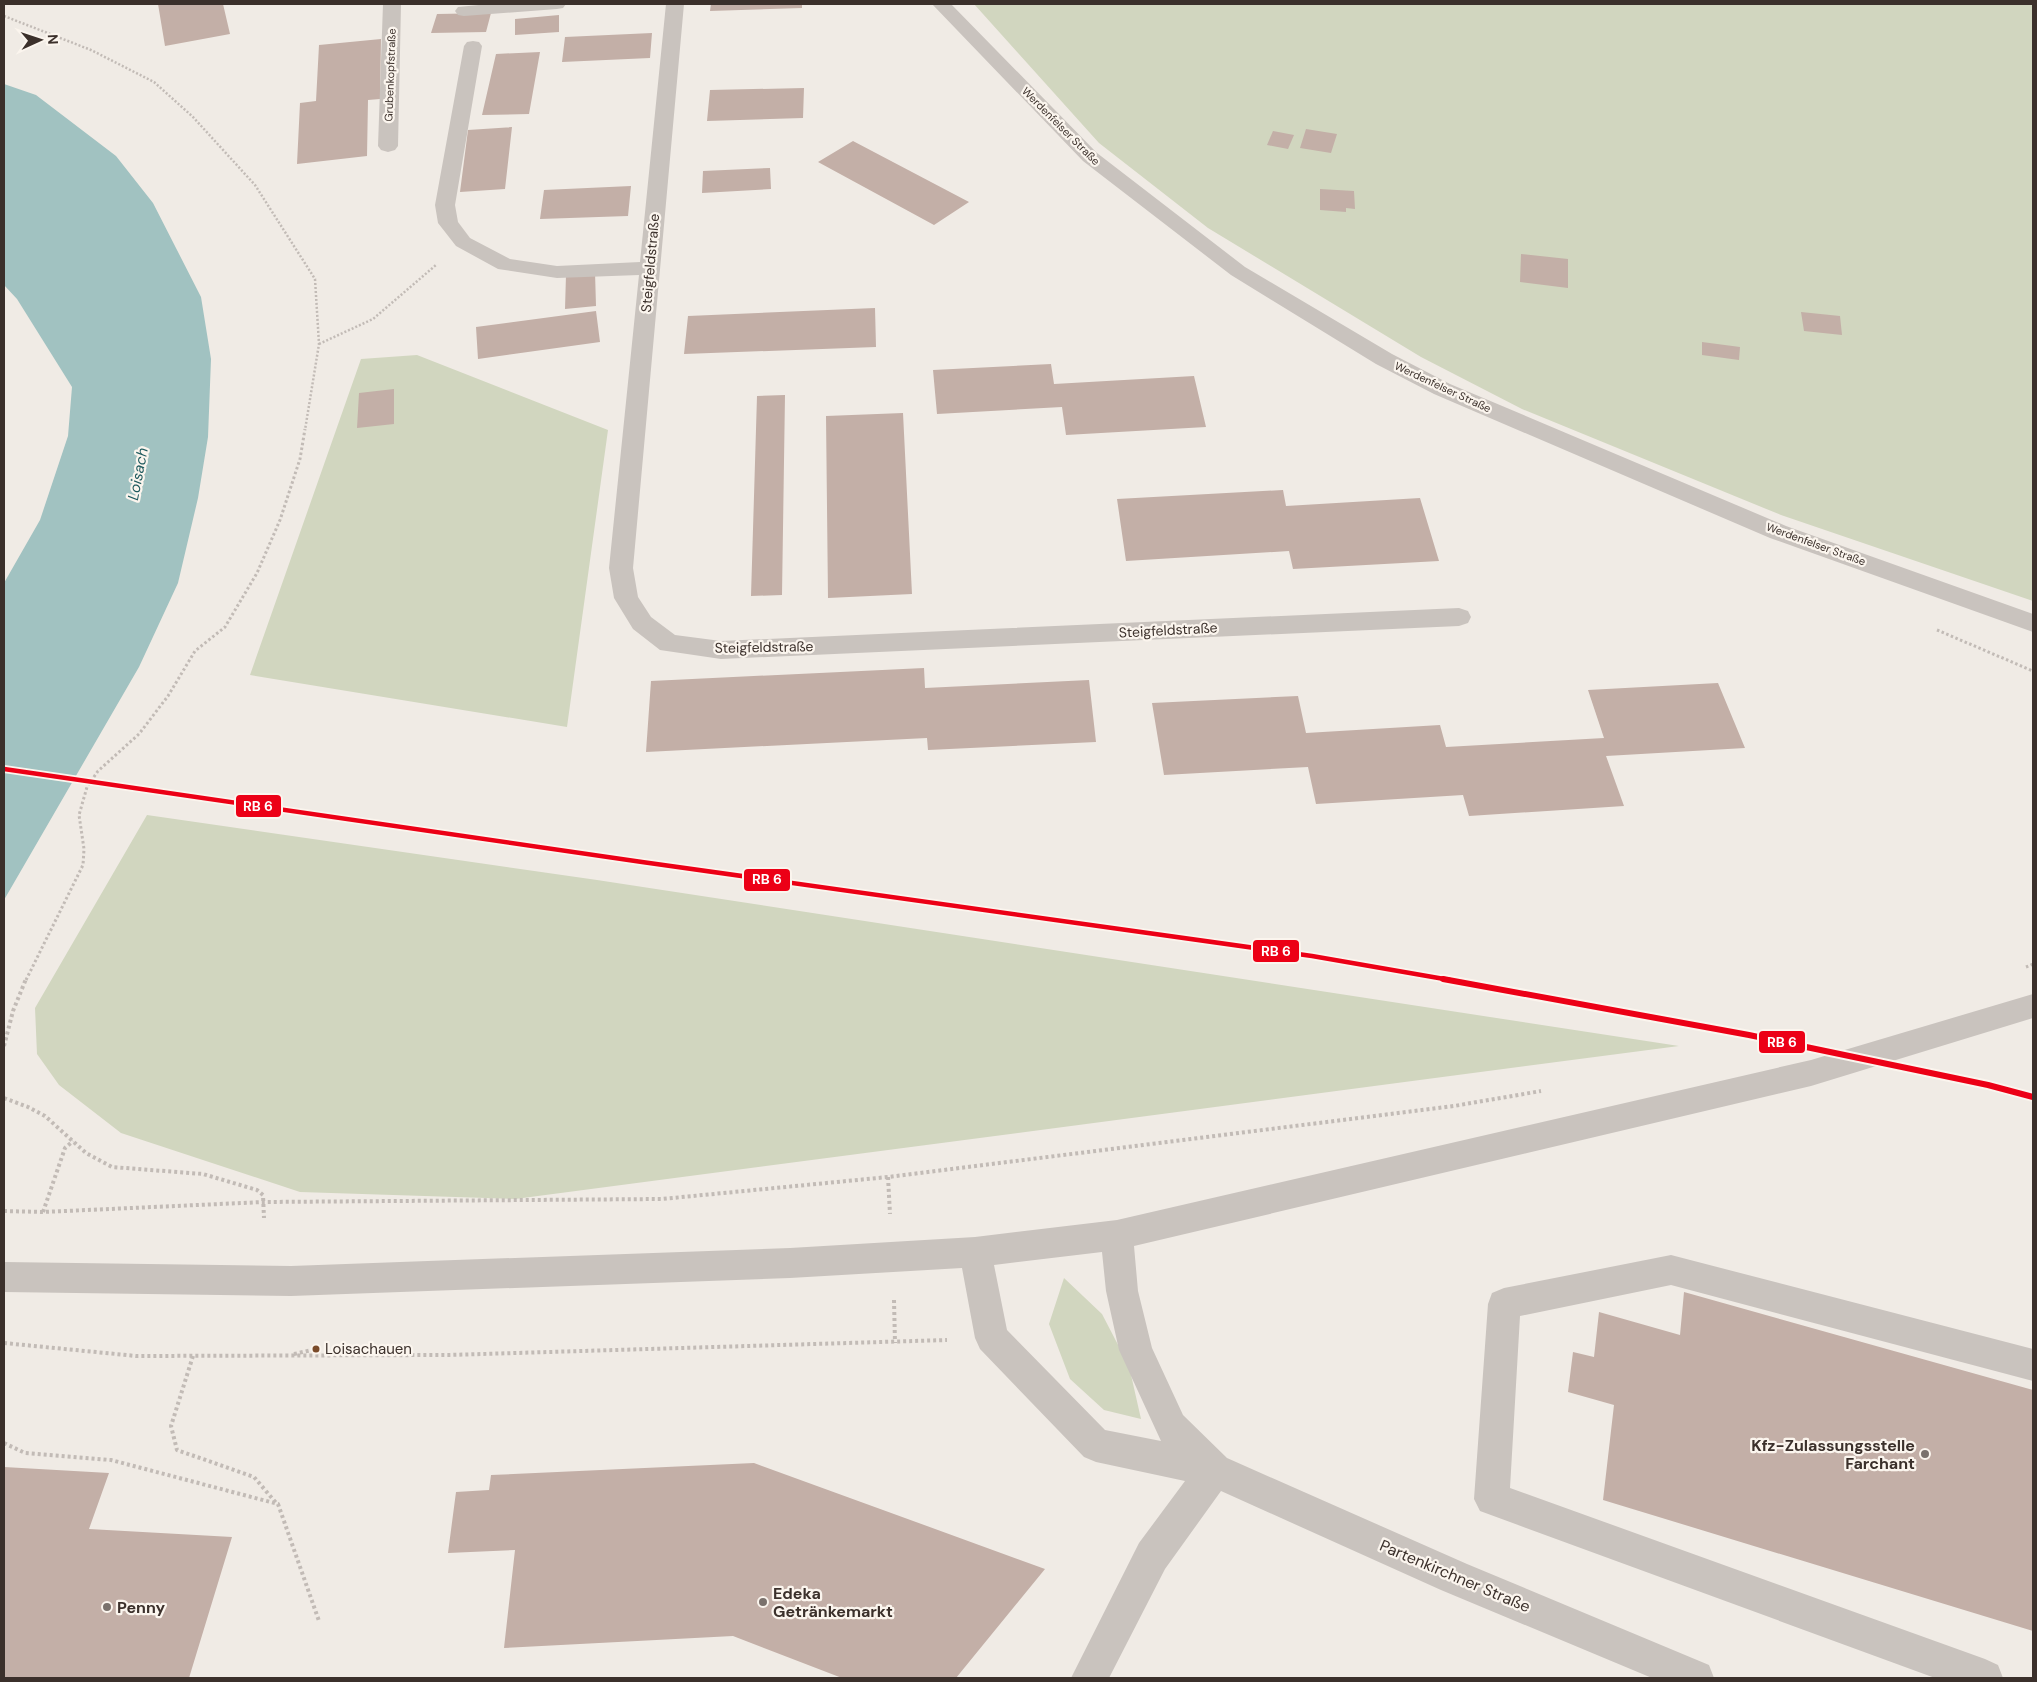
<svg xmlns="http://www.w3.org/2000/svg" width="2037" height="1682" viewBox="0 0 2037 1682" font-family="'DM Sans',sans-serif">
	<rect width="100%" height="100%" fill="#f0ebe5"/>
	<path fill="#d1d6bf" d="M 974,4 L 2033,4 L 2033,601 L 1781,515 L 1522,409 L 1421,357 L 1208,228 L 1099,143 Z
		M 417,355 L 608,430 L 567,727 L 250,675 L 361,359 Z
		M 147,815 L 597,880 L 1679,1046 L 515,1199 L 300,1192 L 121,1133 L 59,1085 L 37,1054 L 35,1008 Z
		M 1064,1278 L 1102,1314 L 1129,1366 L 1141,1419 L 1104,1410 L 1070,1379 L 1049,1324 Z"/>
	<path fill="#a1c2c1" d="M 4,84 L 36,95 L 116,156 L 153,203 L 201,297 L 211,359 L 208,437 L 198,498 L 178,583 L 139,667 L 4,900 L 4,583 L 40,520 L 68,436 L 72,387 L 17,299 L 4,285 Z"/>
	<path fill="#c3afa7" d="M 158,4 L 223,4 L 230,34 L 165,46 Z
		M 711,4 L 802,4 L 802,8 L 710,11 Z
		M 491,13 L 486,32 L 431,33 L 437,14 Z
		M 559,15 L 559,32 L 515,35 L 515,19 Z
		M 652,33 L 650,58 L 562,62 L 565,37 Z
		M 381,39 L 380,99 L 368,100 L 367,156 L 297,164 L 300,103 L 316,101 L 319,45 Z
		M 540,52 L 529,114 L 482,115 L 496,54 Z
		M 804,88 L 803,118 L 707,121 L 710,90 Z
		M 512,127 L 505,189 L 460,192 L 468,130 Z
		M 1306,129 L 1337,134 L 1331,153 L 1300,148 Z
		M 1273,131 L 1294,135 L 1288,149 L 1267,145 Z
		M 853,141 L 969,202 L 934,225 L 818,162 Z
		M 770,168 L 771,189 L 702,193 L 703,171 Z
		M 631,186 L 628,216 L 540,219 L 544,190 Z
		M 1320,189 L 1354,191 L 1355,209 L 1346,208 L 1346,212 L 1320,210 Z
		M 1521,254 L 1568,259 L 1568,288 L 1520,282 Z
		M 595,272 L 596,306 L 565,309 L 566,275 Z
		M 875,308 L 876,347 L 684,354 L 688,316 Z
		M 596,311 L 600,342 L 478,359 L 476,327 Z
		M 1801,312 L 1840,316 L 1842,335 L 1804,331 Z
		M 1702,342 L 1740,347 L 1739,360 L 1702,355 Z
		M 1051,364 L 1054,384 L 1194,376 L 1206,427 L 1066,435 L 1062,407 L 937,414 L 933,370 Z
		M 394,389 L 394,424 L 357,428 L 359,393 Z
		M 785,395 L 782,595 L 751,596 L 757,396 Z
		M 903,413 L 912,594 L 828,598 L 826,416 Z
		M 1283,490 L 1286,506 L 1420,498 L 1439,561 L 1293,569 L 1289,551 L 1126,561 L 1117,499 Z
		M 924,668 L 925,688 L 1089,680 L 1096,742 L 928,750 L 927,738 L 646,752 L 651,681 Z
		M 1718,683 L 1745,748 L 1606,756 L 1624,806 L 1469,816 L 1463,795 L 1316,804 L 1308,767 L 1164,775 L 1152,703 L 1298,696 L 1306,733 L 1440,725 L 1446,747 L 1604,738 L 1588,690 Z
		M 1684,1292 L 2033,1390 L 2033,1631 L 1603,1500 L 1614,1405 L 1568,1392 L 1573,1352 L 1594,1357 L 1599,1312 L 1680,1335 Z
		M 754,1463 L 1045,1569 L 956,1678 L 842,1678 L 733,1636 L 504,1648 L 515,1550 L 448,1553 L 456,1492 L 489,1490 L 491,1475 Z
		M 4,1467 L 109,1473 L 89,1529 L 232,1537 L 189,1678 L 4,1678 Z"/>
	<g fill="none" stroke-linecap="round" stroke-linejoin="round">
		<path stroke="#c2bbb6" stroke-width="2.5" stroke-dasharray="2 2" stroke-linecap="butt" d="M 4,16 L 91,50 L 154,82 L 193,117 L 255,185 L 315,279 L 319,344 L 305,430
			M 319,344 L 373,319 L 436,265"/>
		<path stroke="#c2bbb6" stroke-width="3" stroke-dasharray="2.5 2.5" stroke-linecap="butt" d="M 1937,630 L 2033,671
			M 2026,967 L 2033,964
			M 26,980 L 83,865 L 84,849 L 79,815 L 87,787 L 98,771 L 139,734 L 168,696 L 195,651 L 225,627 L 257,573 L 280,520 L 300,459 L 305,429"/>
		<path stroke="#c2bbb6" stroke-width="4" stroke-dasharray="3 3" stroke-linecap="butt" d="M 4,1046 L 13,1011 L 26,979
			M 4,1098 L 28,1107 L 45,1116 L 86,1153 L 112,1167 L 203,1174 L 257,1190 L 263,1195 L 264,1218
			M 888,1177 L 890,1214
			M 4,1211 L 43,1212 L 264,1202 L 662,1199 L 888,1177 L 1454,1106 L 1541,1091
			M 43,1212 L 65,1148 L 73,1141
			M 894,1300 L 895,1343
			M 4,1343 L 136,1356 L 449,1355 L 947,1340
			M 294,1354 L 316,1349
			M 193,1356 L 171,1426 L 177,1450 L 254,1477 L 277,1504
			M 4,1443 L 25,1453 L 111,1460 L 278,1504 L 319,1621"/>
		<path fill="#c9c3be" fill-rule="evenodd" d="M 383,4 L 401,4 L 398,146 L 395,150 L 388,152 L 381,150 L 378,146 Z
			M 489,4 L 566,4 L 563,8 L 557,9 L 464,16 L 458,15 L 455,11 L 458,7 Z
			M 666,4 L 684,4 L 633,568 L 638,597 L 651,617 L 675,635 L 721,641 L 1459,608 L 1468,611 L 1471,617 L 1468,623 L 1459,626 L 721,659 L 660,650 L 633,629 L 614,598 L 609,568 L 639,275 L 557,278 L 498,269 L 456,246 L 438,223 L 435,205 L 464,46 L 467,42 L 473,41 L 479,42 L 482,46 L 455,205 L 458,222 L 470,238 L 510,259 L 557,266 L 640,262 Z
			M 932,4 L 951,4 L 1097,153 L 1245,267 L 1392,354 L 1450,384 L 1786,526 L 2033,614 L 2033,632 L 1770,538 L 1434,394 L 1376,364 L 1231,275 L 1083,161 Z
			M 2033,994 L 2033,1018 L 1811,1086 L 1134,1246 L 1138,1291 L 1152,1348 L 1183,1415 L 1227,1458 L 1467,1564 L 1709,1665 L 1714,1678 L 1652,1678 L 1441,1590 L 1221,1491 L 1165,1569 L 1109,1678 L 1071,1678 L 1139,1543 L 1185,1481 L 1096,1462 L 1084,1457 L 980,1349 L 975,1338 L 962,1268 L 790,1278 L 291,1296 L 4,1292 L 4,1262 L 291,1266 L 790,1248 L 975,1237 L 1117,1220 L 1811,1060 ZM 1102,1252 L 1106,1291 L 1119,1350 L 1161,1441 L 1105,1430 L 1007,1330 L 994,1265 Z
			M 1671,1255 L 2033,1349 L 2033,1381 L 1671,1285 L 1520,1316 L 1510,1488 L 1985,1659 L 1998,1665 L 2003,1678 L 1935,1678 L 1480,1511 L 1474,1499 L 1488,1304 L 1492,1293 L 1504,1288 Z"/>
		<defs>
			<path id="rail-1-far1" d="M 4,769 L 642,862 L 1312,956 L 1450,980"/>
			<path id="rail-1" d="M 1443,979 L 1749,1035 L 1988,1085 L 2033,1097"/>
		</defs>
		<use href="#rail-1-far1" stroke="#fbf5ee" stroke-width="8"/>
		<use href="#rail-1" stroke="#fbf5ee" stroke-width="10"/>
		<use href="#rail-1-far1" stroke="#ec0016" stroke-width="4.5"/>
		<use href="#rail-1" stroke="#ec0016" stroke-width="6"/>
	</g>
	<circle fill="#7a4b2a" stroke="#fbf5ee" stroke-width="2" cx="316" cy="1349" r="4.5"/>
	<g fill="#7a716c" stroke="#fbf5ee" stroke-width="2">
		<circle cx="1925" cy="1454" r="5"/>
		<circle cx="763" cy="1602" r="5"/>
		<circle cx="107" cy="1607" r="5"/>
	</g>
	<g text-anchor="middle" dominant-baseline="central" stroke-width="4.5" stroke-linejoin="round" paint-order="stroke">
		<g font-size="11" fill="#3b302b" stroke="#fbf5ee">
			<text transform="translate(390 75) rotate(-88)">Grubenkopfstraße</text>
			<text transform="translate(1061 126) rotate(45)">Werdenfelser Straße</text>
			<text transform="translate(1443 387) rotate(25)">Werdenfelser Straße</text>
			<text transform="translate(1816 544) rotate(20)">Werdenfelser Straße</text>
		</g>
		<g font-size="14" fill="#3b302b" stroke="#fbf5ee">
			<text transform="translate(650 263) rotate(-85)">Steigfeldstraße</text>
			<text transform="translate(1168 630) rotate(-3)">Steigfeldstraße</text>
			<text transform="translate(764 647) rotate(-1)">Steigfeldstraße</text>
		</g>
		<g font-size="15" font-style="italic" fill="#1f5a5e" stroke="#fbf5ee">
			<text transform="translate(138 474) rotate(-79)">Loisach</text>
		</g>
		<g font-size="15" fill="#3b302b" stroke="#fbf5ee" text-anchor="start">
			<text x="325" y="1349">Loisachauen</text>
		</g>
		<g font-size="16" font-weight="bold" fill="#3b302b" stroke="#fbf5ee" text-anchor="start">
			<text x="1915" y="1445" text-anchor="end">Kfz-Zulassungsstelle<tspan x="1915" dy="18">Farchant</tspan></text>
			<text x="773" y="1593">Edeka<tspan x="773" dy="18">Getränkemarkt</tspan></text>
			<text x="117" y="1607">Penny</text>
		</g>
		<g font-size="16" fill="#3b302b" stroke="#fbf5ee">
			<text transform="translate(1455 1576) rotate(23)">Partenkirchner Straße</text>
		</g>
	</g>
	<g stroke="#fbf5ee" stroke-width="2">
		<rect x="235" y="794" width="47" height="24" rx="5" fill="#ec0016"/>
		<rect x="743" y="868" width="48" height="24" rx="5" fill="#ec0016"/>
		<rect x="1252" y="939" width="48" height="24" rx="5" fill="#ec0016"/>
		<rect x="1758" y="1030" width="48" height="24" rx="5" fill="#ec0016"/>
	</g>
	<g font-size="14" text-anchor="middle" font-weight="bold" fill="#fff">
		<text x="258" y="811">RB 6</text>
		<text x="767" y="884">RB 6</text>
		<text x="1276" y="956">RB 6</text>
		<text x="1782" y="1047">RB 6</text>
	</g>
	<rect width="2037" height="1682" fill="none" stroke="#3b302b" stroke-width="10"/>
	<g transform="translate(40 40) rotate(87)" stroke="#fbf5ee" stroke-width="4" paint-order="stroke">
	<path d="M0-4L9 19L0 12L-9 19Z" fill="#3b302b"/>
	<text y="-8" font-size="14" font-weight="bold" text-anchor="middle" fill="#3b302b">N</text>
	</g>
</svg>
